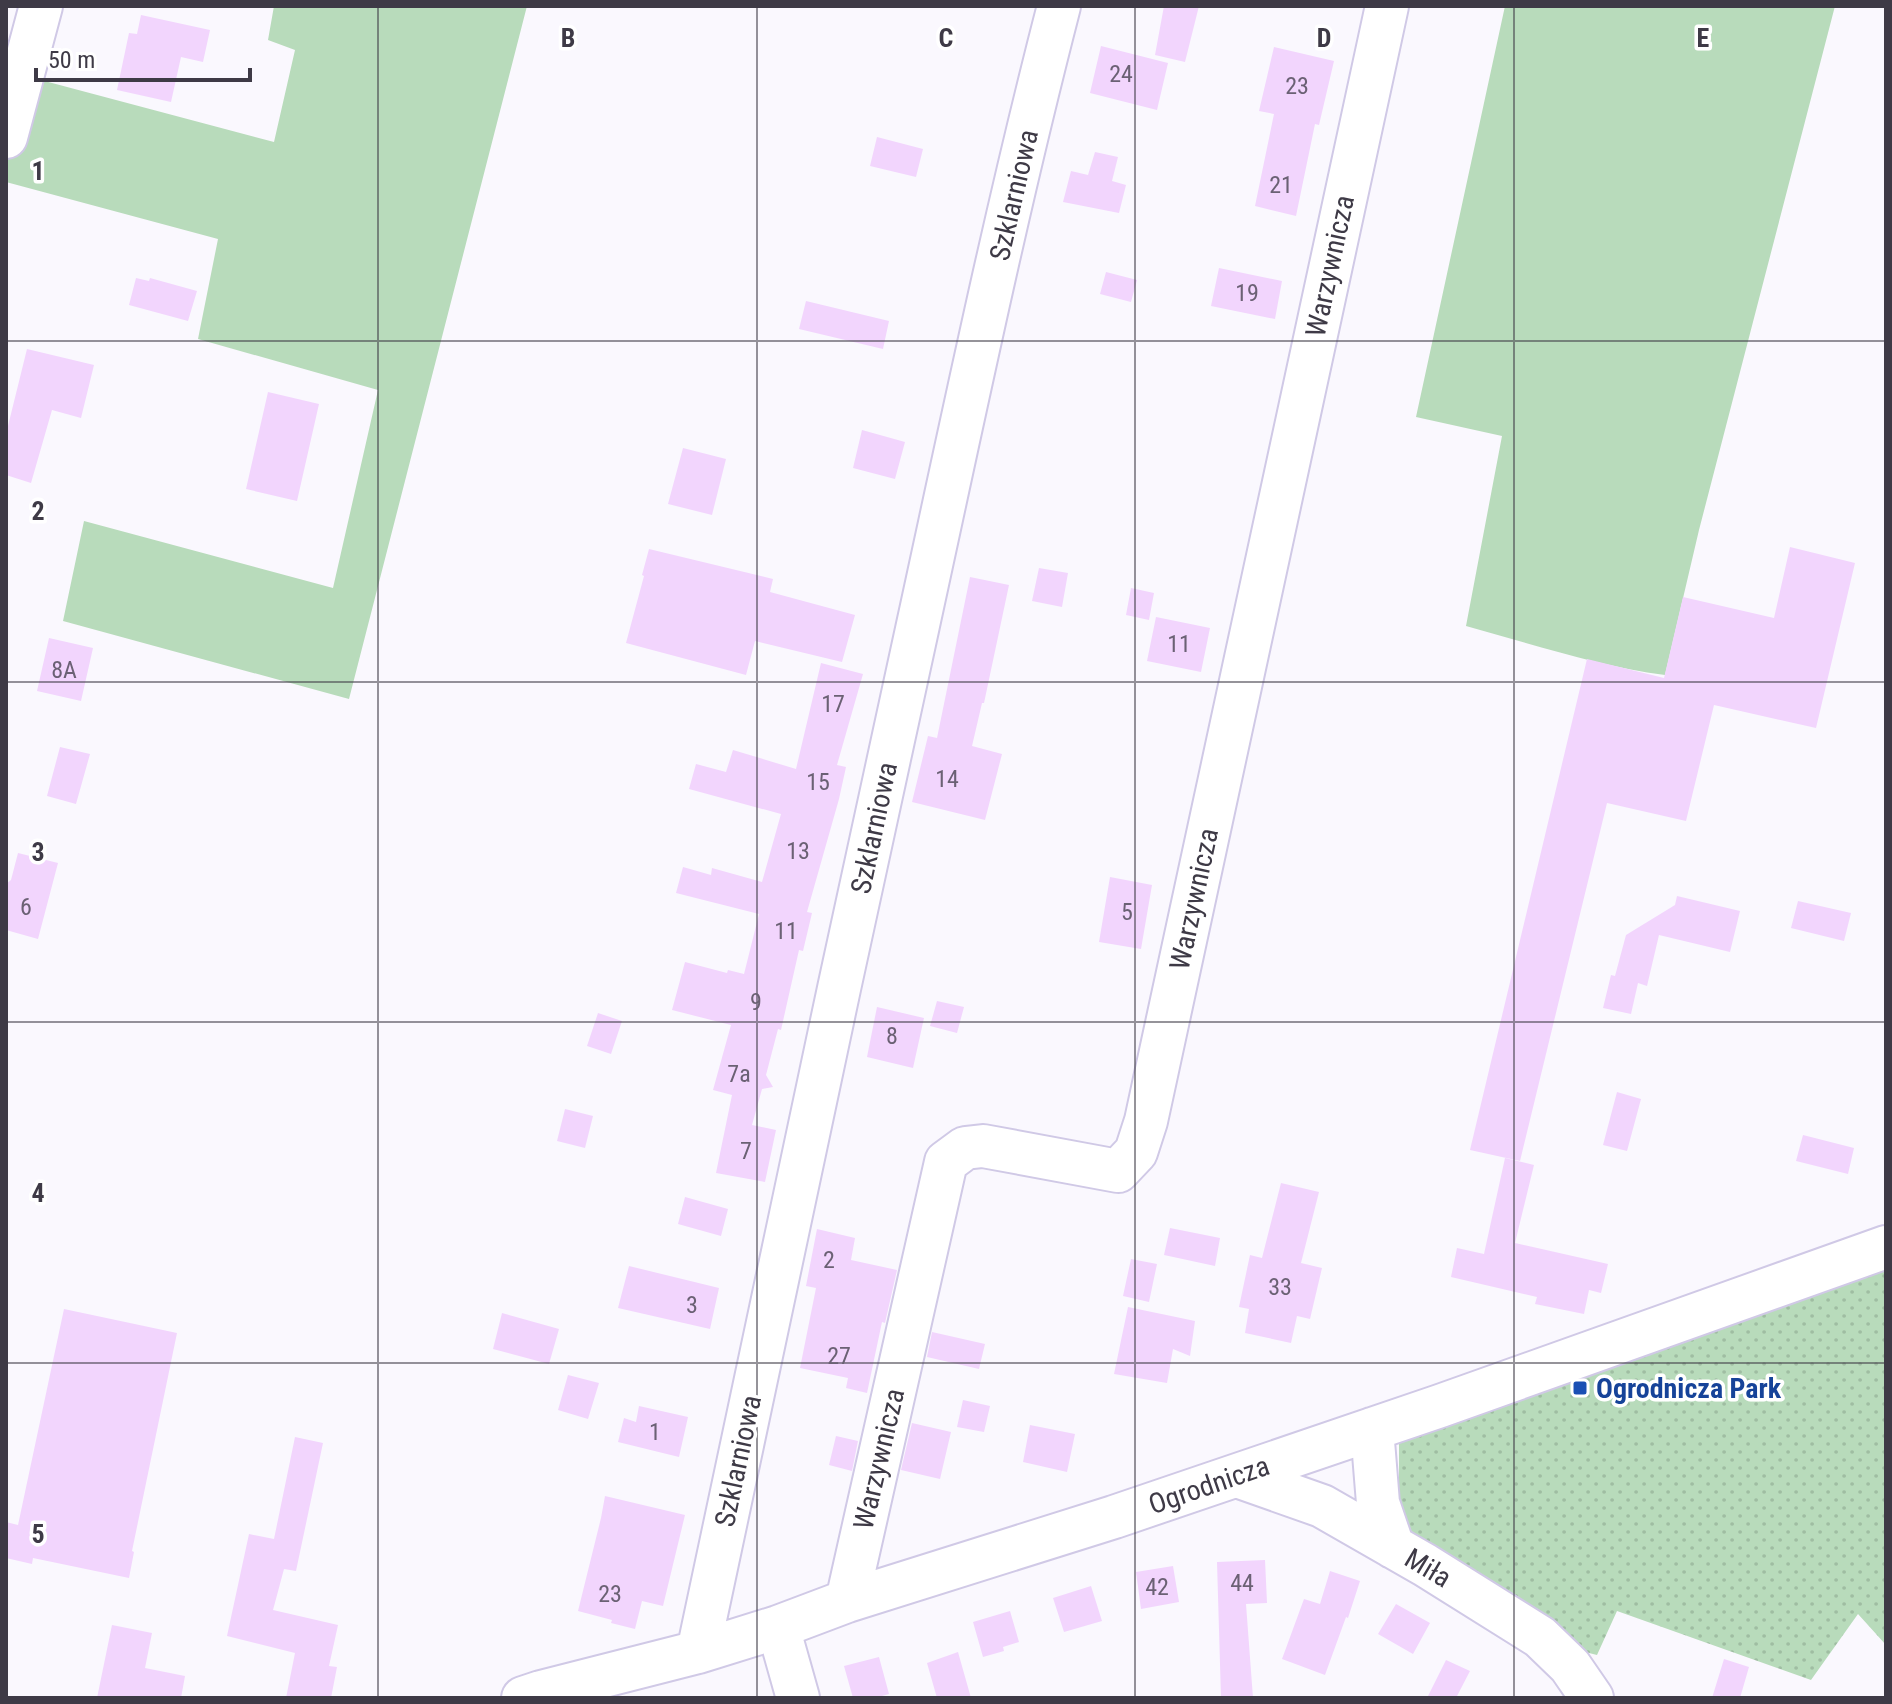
<svg xmlns="http://www.w3.org/2000/svg" width="1892" height="1704" viewBox="0 0 1892 1704" font-family="'Roboto Condensed',sans-serif">
	<defs>
		<pattern id="park-dots" width="8" height="8" patternUnits="userSpaceOnUse" patternTransform="scale(2)"><rect width="8" height="8" fill="#b8dbbb"/><path d="M2 2h.1M6 6h.1" fill="none" stroke="#9fbda2" stroke-width="1.8" stroke-linecap="round"/></pattern>
	</defs>
	<rect width="100%" height="100%" fill="#faf8fe"/>
	<path fill="#b8dbbb" d="M 274,6 L 527,6 L 349,699 L 63,621 L 84,521 L 333,588 L 378,390 L 198,339 L 218,239 L 6,182 L 6,137 L 22,75 L 274,142 L 295,50 L 268,40 Z
		M 1505,6 L 1835,6 L 1699,530 L 1665,675 C 1598,666 1532,644 1466,626 L 1502,436 L 1416,417 Z"/>
	<path fill="url(#park-dots)" d="M 1886,1254 L 1886,1645 L 1858,1614 L 1811,1680 L 1617,1611 L 1597,1655 L 1545,1642 L 1429,1570 L 1399,1516 L 1399,1442 L 1421,1421 Z"/>
	<path fill="#f2d5fd" d="M 1164,6 L 1199,6 L 1185,62 L 1155,55 Z
		M 141,15 L 210,30 L 203,62 L 181,57 L 171,102 L 117,90 L 129,33 L 137,34 Z
		M 1101,46 L 1168,63 L 1157,110 L 1090,93 Z
		M 1274,47 L 1334,61 L 1319,125 L 1315,124 L 1296,216 L 1255,206 L 1274,114 L 1259,111 Z
		M 877,137 L 923,149 L 916,177 L 870,166 Z
		M 1095,152 L 1118,157 L 1112,181 L 1126,185 L 1119,213 L 1063,202 L 1071,171 L 1088,175 Z
		M 1219,268 L 1282,281 L 1275,319 L 1211,306 Z
		M 1106,272 L 1137,280 L 1131,302 L 1100,294 Z
		M 136,278 L 149,281 L 150,278 L 197,291 L 188,321 L 129,305 Z
		M 806,301 L 889,321 L 883,349 L 799,329 Z
		M 27,349 L 94,365 L 81,418 L 52,410 L 31,483 L 6,475 L 6,434 Z
		M 268,392 L 319,404 L 297,501 L 246,489 Z
		M 862,430 L 905,442 L 895,479 L 853,468 Z
		M 683,448 L 726,459 L 712,515 L 668,504 Z
		M 1790,547 L 1855,563 L 1816,728 L 1714,705 L 1686,821 L 1607,803 L 1520,1161 L 1470,1150 L 1587,659 L 1664,678 L 1683,597 L 1774,618 Z
		M 649,549 L 773,579 L 770,592 L 855,615 L 842,662 L 755,641 L 746,675 L 626,643 L 644,576 L 642,575 Z
		M 1039,568 L 1068,573 L 1062,607 L 1032,601 Z
		M 970,577 L 1009,585 L 984,703 L 982,703 L 972,746 L 1002,754 L 985,820 L 912,802 L 928,736 L 937,738 Z
		M 1131,588 L 1154,593 L 1149,620 L 1126,615 Z
		M 1156,617 L 1210,628 L 1201,672 L 1147,661 Z
		M 49,638 L 93,648 L 81,701 L 37,691 Z
		M 821,663 L 863,674 L 837,765 L 846,767 L 839,799 L 807,912 L 812,913 L 803,951 L 799,950 L 781,1030 L 778,1029 L 766,1075 L 773,1087 L 762,1089 L 752,1125 L 776,1130 L 765,1182 L 716,1173 L 732,1095 L 713,1090 L 731,1025 L 672,1010 L 685,962 L 727,973 L 728,970 L 744,974 L 759,914 L 676,893 L 683,867 L 711,875 L 712,868 L 762,882 L 781,814 L 689,789 L 696,764 L 726,772 L 733,750 L 796,769 Z
		M 60,747 L 90,754 L 76,804 L 47,796 Z
		M 18,853 L 58,863 L 38,939 L 6,930 L 6,884 L 11,880 Z
		M 1110,877 L 1152,885 L 1141,949 L 1099,942 Z
		M 1677,896 L 1740,911 L 1730,952 L 1659,935 L 1647,986 L 1638,983 L 1631,1014 L 1603,1008 L 1611,975 L 1615,976 L 1626,935 L 1675,905 Z
		M 1798,901 L 1851,913 L 1844,941 L 1791,928 Z
		M 937,1001 L 964,1007 L 957,1033 L 930,1026 Z
		M 877,1007 L 924,1018 L 913,1068 L 867,1057 Z
		M 598,1013 L 622,1021 L 611,1054 L 587,1046 Z
		M 1617,1092 L 1641,1099 L 1627,1151 L 1603,1145 Z
		M 565,1109 L 593,1116 L 585,1148 L 557,1141 Z
		M 1803,1135 L 1854,1148 L 1848,1174 L 1796,1161 Z
		M 1505,1158 L 1534,1165 L 1515,1243 L 1608,1264 L 1601,1293 L 1589,1290 L 1584,1314 L 1535,1304 L 1537,1297 L 1451,1277 L 1457,1248 L 1484,1254 Z
		M 1281,1183 L 1319,1192 L 1301,1263 L 1322,1268 L 1310,1319 L 1297,1316 L 1291,1343 L 1245,1333 L 1249,1309 L 1239,1307 L 1250,1255 L 1262,1258 Z
		M 685,1197 L 728,1209 L 721,1236 L 678,1224 Z
		M 1170,1228 L 1220,1238 L 1215,1266 L 1164,1255 Z
		M 817,1229 L 855,1238 L 851,1260 L 897,1270 L 885,1323 L 882,1322 L 867,1393 L 846,1388 L 848,1378 L 800,1368 L 816,1288 L 806,1286 Z
		M 1131,1259 L 1157,1264 L 1149,1302 L 1123,1296 Z
		M 629,1266 L 719,1288 L 710,1329 L 618,1308 Z
		M 1128,1307 L 1195,1321 L 1190,1356 L 1173,1349 L 1167,1383 L 1114,1374 Z
		M 64,1309 L 177,1333 L 132,1551 L 134,1552 L 129,1578 L 33,1558 L 32,1564 L 6,1558 L 6,1522 L 18,1525 Z
		M 502,1313 L 559,1329 L 549,1364 L 493,1349 Z
		M 932,1332 L 985,1344 L 979,1369 L 927,1357 Z
		M 568,1375 L 599,1383 L 588,1419 L 558,1410 Z
		M 963,1400 L 990,1406 L 984,1432 L 957,1427 Z
		M 639,1406 L 688,1417 L 679,1457 L 618,1442 L 624,1418 L 636,1422 Z
		M 912,1423 L 951,1432 L 940,1479 L 901,1470 Z
		M 1030,1425 L 1075,1434 L 1067,1472 L 1023,1462 Z
		M 836,1436 L 858,1441 L 852,1471 L 829,1465 Z
		M 295,1437 L 323,1443 L 296,1571 L 284,1569 L 273,1610 L 338,1625 L 329,1666 L 337,1667 L 331,1698 L 286,1698 L 295,1653 L 227,1636 L 249,1534 L 274,1539 Z
		M 605,1496 L 685,1515 L 663,1606 L 642,1601 L 635,1629 L 611,1623 L 612,1620 L 578,1611 L 601,1518 Z
		M 1265,1560 L 1267,1603 L 1246,1604 L 1253,1698 L 1221,1698 L 1217,1562 Z
		M 1173,1566 L 1179,1602 L 1141,1609 L 1136,1572 Z
		M 1330,1571 L 1360,1581 L 1348,1618 L 1346,1617 L 1325,1675 L 1282,1659 L 1304,1599 L 1320,1604 Z
		M 1091,1586 L 1102,1621 L 1064,1632 L 1053,1598 Z
		M 1396,1604 L 1430,1623 L 1413,1654 L 1378,1634 Z
		M 1010,1611 L 1019,1642 L 1003,1647 L 1004,1651 L 983,1657 L 973,1622 Z
		M 112,1625 L 152,1633 L 145,1668 L 185,1676 L 181,1698 L 97,1698 Z
		M 958,1652 L 971,1698 L 937,1698 L 927,1663 Z
		M 879,1657 L 889,1694 L 875,1698 L 853,1698 L 844,1666 Z
		M 1724,1659 L 1749,1667 L 1740,1698 L 1712,1698 Z
		M 1446,1660 L 1470,1671 L 1456,1698 L 1427,1698 Z"/>
	<g fill="none" stroke-linecap="round" stroke-linejoin="round">
		<defs>
			<path id="minor" d="M 6,137 L 41,6
				M 1372,1429 L 1378,1503 L 1393,1547
				M 1237,1476 L 1322,1506 L 1425,1565 L 1540,1637 L 1570,1666 L 1592,1698
				M 847,1601 L 946,1162 L 965,1148 L 983,1146 L 1118,1171 L 1136,1152 L 1146,1121 L 1387,6
				M 778,1627 L 798,1698
				M 698,1652 C 770,1309 843,967 918,625 C 963,418 1006,211 1059,6
				M 523,1698 L 541,1692 L 698,1652 L 778,1627 L 847,1601 L 1114,1517 L 1440,1406 L 1886,1247"/>
		</defs>
		<use href="#minor" stroke="#d0c9e6" stroke-width="46"/>
		<use href="#minor" stroke="#fff" stroke-width="42"/>
	</g>
	<path fill="none" stroke="#3e3a46" stroke-width="2" stroke-opacity="0.55" d="M 378,6 L 378,1698M 757,6 L 757,1698M 1135,6 L 1135,1698M 1514,6 L 1514,1698M 6,341 L 1886,341M 6,682 L 1886,682M 6,1022 L 1886,1022M 6,1363 L 1886,1363"/>
	<rect fill="#1a4fb4" stroke="#fff" stroke-width="3" x="1572" y="1380" width="16" height="16" rx="4"/>
	<g text-anchor="middle" dominant-baseline="central" stroke-width="7" stroke-linejoin="round" paint-order="stroke">
		<g font-size="24" fill="#6b6174">
			<text x="1121" y="74">24</text>
			<text x="1297" y="86">23</text>
			<text x="1281" y="185">21</text>
			<text x="1247" y="293">19</text>
			<text x="1179" y="644">11</text>
			<text x="64" y="670">8A</text>
			<text x="833" y="704">17</text>
			<text x="947" y="779">14</text>
			<text x="818" y="782">15</text>
			<text x="798" y="851">13</text>
			<text x="26" y="907">6</text>
			<text x="1127" y="912">5</text>
			<text x="786" y="931">11</text>
			<text x="756" y="1002">9</text>
			<text x="892" y="1036">8</text>
			<text x="739" y="1074">7a</text>
			<text x="746" y="1151">7</text>
			<text x="829" y="1260">2</text>
			<text x="1280" y="1287">33</text>
			<text x="692" y="1305">3</text>
			<text x="839" y="1356">27</text>
			<text x="655" y="1432">1</text>
			<text x="1242" y="1583">44</text>
			<text x="1157" y="1587">42</text>
			<text x="610" y="1594">23</text>
		</g>
		<g font-size="28" fill="#3e3a46" stroke="#fff">
			<text transform="translate(1014 195) rotate(-77)">Szklarniowa</text>
			<text transform="translate(1330 266) rotate(-78)">Warzywnicza</text>
			<text transform="translate(874 828) rotate(-78)">Szklarniowa</text>
			<text transform="translate(1194 899) rotate(-78)">Warzywnicza</text>
			<text transform="translate(879 1459) rotate(-77)">Warzywnicza</text>
			<text transform="translate(738 1461) rotate(-78)">Szklarniowa</text>
			<text transform="translate(1209 1485) rotate(-19)">Ogrodnicza</text>
			<text transform="translate(1428 1568) rotate(31)">Miła</text>
		</g>
		<g font-size="28" font-weight="bold" fill="#164399" stroke="#fff" text-anchor="start">
			<text x="1596" y="1388">Ogrodnicza Park</text>
		</g>
	</g>
	<g font-size="26" text-anchor="middle" font-weight="bold" fill="#3e3a46" stroke="#fff" stroke-width="7" stroke-linejoin="round" paint-order="stroke">
		<text x="568" y="47">B</text>
		<text x="946" y="47">C</text>
		<text x="1324" y="47">D</text>
		<text x="1703" y="47">E</text>
		<text x="38" y="180">1</text>
		<text x="38" y="520">2</text>
		<text x="38" y="861">3</text>
		<text x="38" y="1202">4</text>
		<text x="38" y="1543">5</text>
	</g>
	<rect width="1892" height="1704" fill="none" stroke="#3e3a46" stroke-width="16"/>
	<path d="M36 68v12h214v-12" fill="none" stroke="#3e3a46" stroke-width="4"/>
	<text x="48" y="68" font-size="24" fill="#3e3a46" stroke="#ffffff" stroke-width="6" paint-order="stroke">50 m</text>
</svg>
